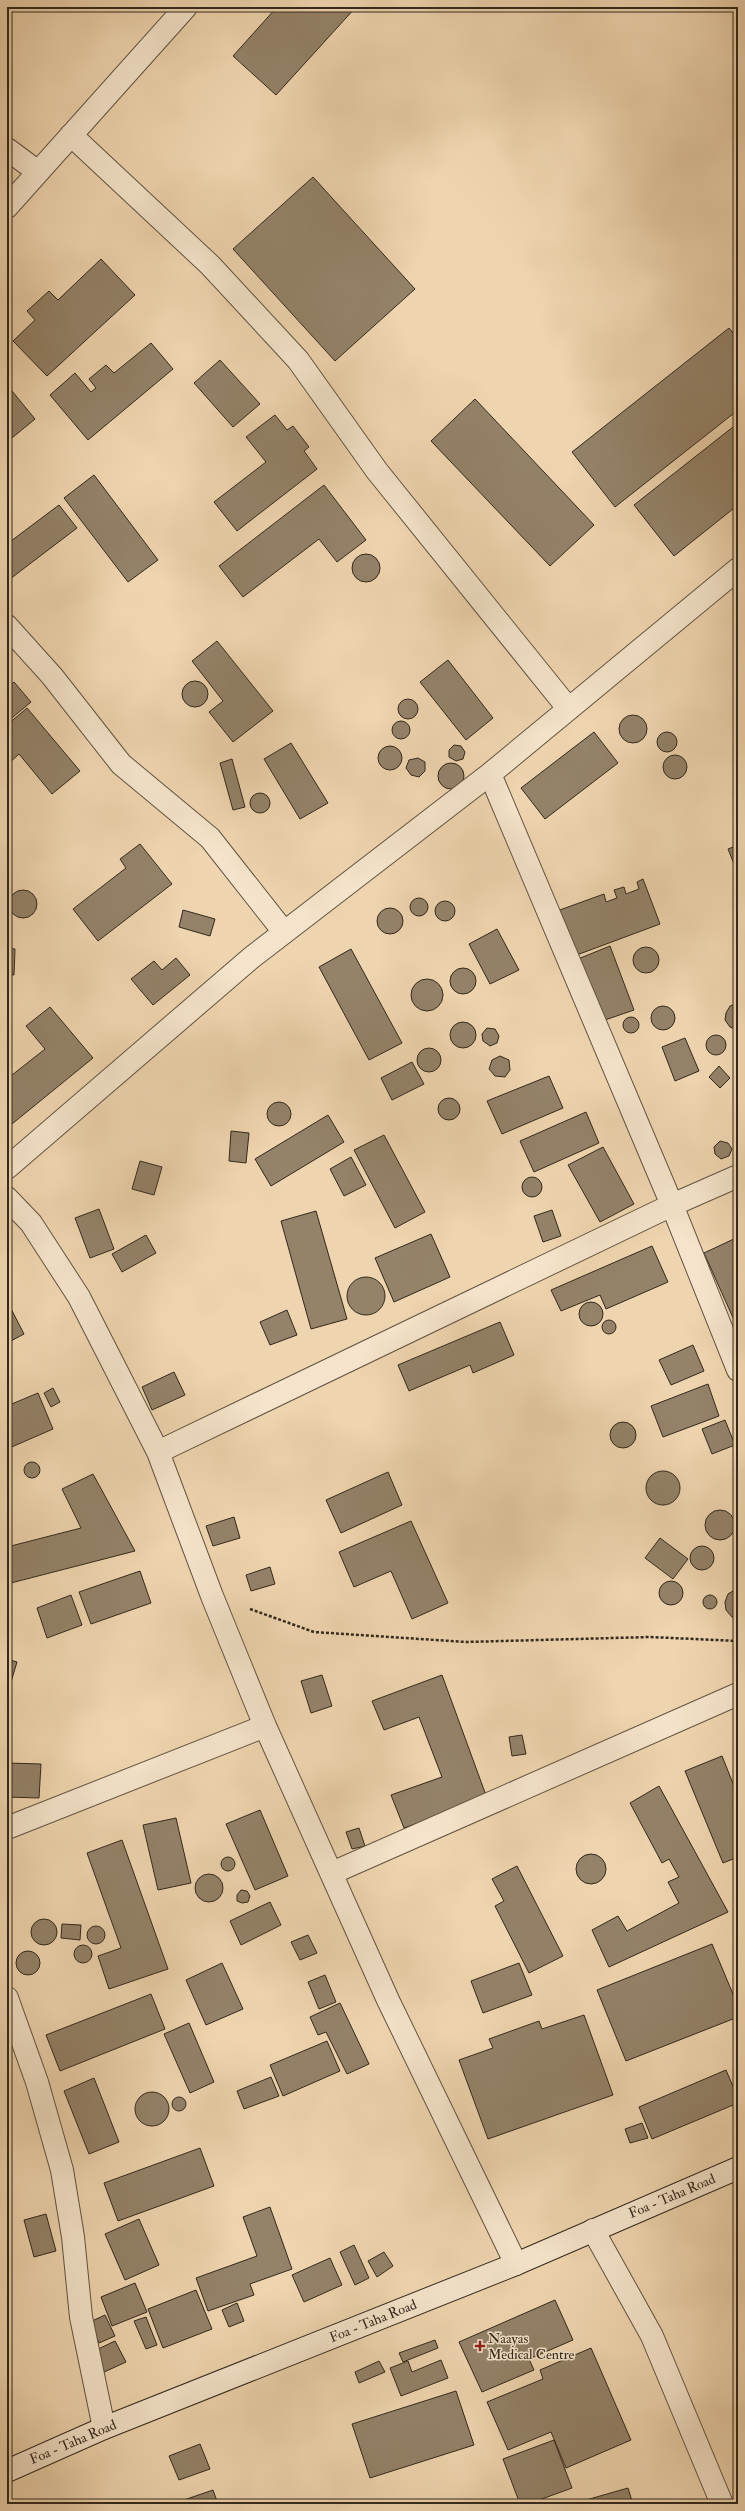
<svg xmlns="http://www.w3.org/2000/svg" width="745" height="2511" viewBox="0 0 745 2511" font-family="'IM FELL Double Pica',serif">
	<rect width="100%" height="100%" fill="#efd5af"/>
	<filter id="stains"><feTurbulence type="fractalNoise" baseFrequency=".005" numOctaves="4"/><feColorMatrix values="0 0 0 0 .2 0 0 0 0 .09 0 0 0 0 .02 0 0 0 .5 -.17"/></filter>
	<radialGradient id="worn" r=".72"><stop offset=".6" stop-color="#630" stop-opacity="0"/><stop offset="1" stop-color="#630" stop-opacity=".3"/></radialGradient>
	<path fill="#948269" stroke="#32281d" d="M 277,7 L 356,7 L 276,95 L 233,56 Z
		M 313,177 L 415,289 L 335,361 L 233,249 Z
		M 101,259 L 135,295 L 47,376 L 13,341 L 35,320 L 27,311 L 49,291 L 58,300 Z
		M 729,328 L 738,339 L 738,410 L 615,507 L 572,452 Z
		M 151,343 L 173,369 L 88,440 L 50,395 L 75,373 L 91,392 L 96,388 L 89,379 L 106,365 L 114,373 Z
		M 220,360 L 260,404 L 233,427 L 194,383 Z
		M 7,385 L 35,419 L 7,442 Z
		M 475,399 L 594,525 L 550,566 L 431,441 Z
		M 275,415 L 287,430 L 293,426 L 309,447 L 304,451 L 317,469 L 237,531 L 214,502 L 266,462 L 246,437 Z
		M 738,423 L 738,505 L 674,556 L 634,505 Z
		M 94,475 L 158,560 L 128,582 L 64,498 Z
		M 324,485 L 366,540 L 337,562 L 319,539 L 243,597 L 219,566 Z
		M 59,505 L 77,528 L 10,579 L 7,576 L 7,544 Z
		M352 568a14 14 0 1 1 28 0a14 14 0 1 1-28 0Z
		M 217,641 L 273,711 L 233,742 L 209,712 L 223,701 L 192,661 Z
		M 448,660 L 493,718 L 466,740 L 420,682 Z
		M182 694a13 13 0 1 1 26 0a13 13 0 1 1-26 0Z
		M 14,682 L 31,702 L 7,722 L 7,688 Z
		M398 709a10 10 0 1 1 20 0a10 10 0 1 1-20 0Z
		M 27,708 L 80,771 L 52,794 L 19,754 L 7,765 L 7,725 Z
		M619 729a14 14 0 1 1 28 0a14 14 0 1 1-28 0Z
		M392 730a9 9 0 1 1 18 0a9 9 0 1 1-18 0Z
		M 594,732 L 618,763 L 545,819 L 521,788 Z
		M657 742a10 10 0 1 1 20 0a10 10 0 1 1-20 0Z
		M 291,743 L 328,803 L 300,819 L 264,759 Z
		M 454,745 L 461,746 L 465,752 L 463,759 L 456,761 L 449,757 L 449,750 Z
		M378 758a12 12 0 1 1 24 0a12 12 0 1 1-24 0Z
		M663 767a12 12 0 1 1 24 0a12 12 0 1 1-24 0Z
		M 418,758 L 425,762 L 425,771 L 419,777 L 411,775 L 406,768 L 409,760 Z
		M 232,759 L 245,807 L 233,810 L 220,763 Z
		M438 776a13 13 0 1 1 26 0a13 13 0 1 1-26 0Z
		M250 803a10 10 0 1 1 20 0a10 10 0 1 1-20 0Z
		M 140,844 L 172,884 L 98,941 L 73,909 L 126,868 L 120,859 Z
		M 738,845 L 738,874 L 728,849 Z
		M 643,879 L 660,924 L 574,956 L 557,911 L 604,894 L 606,902 L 617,898 L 614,890 L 624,887 L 626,894 L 639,889 L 637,882 Z
		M9 904a14 14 0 1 1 28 0a14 14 0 1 1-28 0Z
		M410 907a9 9 0 1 1 18 0a9 9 0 1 1-18 0Z
		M435 911a10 10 0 1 1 20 0a10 10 0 1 1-20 0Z
		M377 921a13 13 0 1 1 26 0a13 13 0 1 1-26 0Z
		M 183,910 L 215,919 L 210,936 L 179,927 Z
		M 497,929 L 519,970 L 490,984 L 469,944 Z
		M 610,946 L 634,1010 L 602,1021 L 578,959 Z
		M633 960a13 13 0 1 1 26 0a13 13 0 1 1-26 0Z
		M 7,948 L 15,949 L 14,975 L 7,974 Z
		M 351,949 L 402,1043 L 369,1060 L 319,967 Z
		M 176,958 L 190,975 L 153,1005 L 131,979 L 154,961 L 162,970 Z
		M450 981a13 13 0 1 1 26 0a13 13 0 1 1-26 0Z
		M411 995a16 16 0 1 1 32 0a16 16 0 1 1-32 0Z
		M 738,1003 L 738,1030 L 737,1030 L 730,1027 L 725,1020 L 726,1013 L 730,1006 Z
		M651 1018a12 12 0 1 1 24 0a12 12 0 1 1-24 0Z
		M 50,1007 L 93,1058 L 7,1128 L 7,1079 L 45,1049 L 26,1026 Z
		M623 1025a8 8 0 1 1 16 0a8 8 0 1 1-16 0Z
		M450 1035a13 13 0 1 1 26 0a13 13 0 1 1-26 0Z
		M 487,1028 L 495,1029 L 499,1036 L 497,1043 L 490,1046 L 483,1041 L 482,1034 Z
		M706 1045a10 10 0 1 1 20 0a10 10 0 1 1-20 0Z
		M 685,1038 L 699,1071 L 675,1081 L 662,1047 Z
		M417 1060a12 12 0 1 1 24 0a12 12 0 1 1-24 0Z
		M 500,1056 L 509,1060 L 510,1070 L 505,1077 L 495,1076 L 489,1069 L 492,1060 Z
		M 412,1062 L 424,1084 L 392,1100 L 381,1078 Z
		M 719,1066 L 730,1078 L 720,1088 L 709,1077 Z
		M 549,1076 L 563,1108 L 502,1134 L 487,1101 Z
		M438 1109a11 11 0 1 1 22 0a11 11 0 1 1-22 0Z
		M267 1114a12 12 0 1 1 24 0a12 12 0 1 1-24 0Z
		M 586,1112 L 599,1143 L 534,1172 L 520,1141 Z
		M 328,1115 L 344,1142 L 271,1186 L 255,1159 Z
		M 231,1131 L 249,1133 L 246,1163 L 229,1161 Z
		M 384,1135 L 425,1212 L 395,1228 L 354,1150 Z
		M 720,1141 L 728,1143 L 732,1149 L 729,1156 L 721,1159 L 715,1154 L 714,1147 Z
		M 603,1147 L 634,1204 L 600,1222 L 568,1165 Z
		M 351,1157 L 366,1185 L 344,1196 L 330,1169 Z
		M 140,1161 L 162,1167 L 154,1195 L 132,1189 Z
		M522 1187a10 10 0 1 1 20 0a10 10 0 1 1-20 0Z
		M 99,1209 L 114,1249 L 90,1258 L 75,1218 Z
		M 552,1210 L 561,1236 L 543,1242 L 534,1216 Z
		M 316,1211 L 347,1319 L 311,1329 L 281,1221 Z
		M 431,1234 L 450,1277 L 394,1302 L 375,1258 Z
		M 146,1235 L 156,1253 L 122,1272 L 112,1254 Z
		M 738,1237 L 738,1329 L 704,1253 Z
		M 652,1246 L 668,1282 L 606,1309 L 600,1295 L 561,1311 L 551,1290 Z
		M347 1296a19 19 0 1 1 38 0a19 19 0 1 1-38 0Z
		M 7,1301 L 24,1334 L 7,1343 Z
		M579 1314a12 12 0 1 1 24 0a12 12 0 1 1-24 0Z
		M 287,1310 L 297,1335 L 270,1345 L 260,1322 Z
		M602 1327a7 7 0 1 1 14 0a7 7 0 1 1-14 0Z
		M 500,1322 L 514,1355 L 473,1373 L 470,1365 L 409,1391 L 398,1365 Z
		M 693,1345 L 704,1371 L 671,1385 L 659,1360 Z
		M 174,1372 L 185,1395 L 152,1410 L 142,1387 Z
		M 708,1384 L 719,1416 L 663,1437 L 651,1406 Z
		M 53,1388 L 60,1402 L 51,1407 L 44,1393 Z
		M 38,1393 L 53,1429 L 7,1449 L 7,1406 Z
		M 725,1420 L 735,1445 L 712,1454 L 702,1429 Z
		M610 1435a13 13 0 1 1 26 0a13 13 0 1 1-26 0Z
		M24 1470a8 8 0 1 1 16 0a8 8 0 1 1-16 0Z
		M646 1488a17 17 0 1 1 34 0a17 17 0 1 1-34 0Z
		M 388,1472 L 402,1505 L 341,1533 L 326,1500 Z
		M 93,1474 L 135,1551 L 7,1584 L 7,1547 L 81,1528 L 62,1489 Z
		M705 1525a15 15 0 1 1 30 0a15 15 0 1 1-30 0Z
		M 234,1517 L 240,1538 L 213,1546 L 206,1526 Z
		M 411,1521 L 448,1603 L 412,1619 L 391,1571 L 354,1587 L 339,1552 Z
		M 660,1538 L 688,1559 L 673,1579 L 645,1558 Z
		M690 1558a12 12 0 1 1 24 0a12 12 0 1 1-24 0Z
		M 270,1567 L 275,1584 L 251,1591 L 246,1575 Z
		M 140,1571 L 151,1603 L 91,1624 L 79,1592 Z
		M659 1593a12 12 0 1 1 24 0a12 12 0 1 1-24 0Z
		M 736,1589 L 738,1589 L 738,1619 L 732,1617 L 726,1610 L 725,1602 L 728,1594 Z
		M703 1602a7 7 0 1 1 14 0a7 7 0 1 1-14 0Z
		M 71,1595 L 82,1625 L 47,1638 L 37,1608 Z
		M 7,1659 L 17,1662 L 8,1692 L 7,1692 Z
		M 322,1675 L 332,1706 L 311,1713 L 301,1681 Z
		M 442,1675 L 487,1798 L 404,1828 L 391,1795 L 442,1777 L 419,1717 L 384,1730 L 372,1701 Z
		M 522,1735 L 526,1754 L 512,1756 L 509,1737 Z
		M 722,1756 L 738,1796 L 738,1857 L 723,1863 L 685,1771 Z
		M 7,1763 L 41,1764 L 39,1798 L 7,1797 Z
		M 659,1786 L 728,1912 L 609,1967 L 592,1930 L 618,1916 L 627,1931 L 679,1903 L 668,1882 L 679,1877 L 669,1859 L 662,1863 L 630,1803 Z
		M 260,1810 L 288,1876 L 255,1890 L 226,1824 Z
		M 176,1818 L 191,1883 L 158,1890 L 143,1825 Z
		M 359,1828 L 365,1846 L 352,1849 L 346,1832 Z
		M 122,1840 L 168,1969 L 109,1989 L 98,1956 L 121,1948 L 87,1853 Z
		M576 1869a15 15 0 1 1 30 0a15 15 0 1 1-30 0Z
		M221 1864a7 7 0 1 1 14 0a7 7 0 1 1-14 0Z
		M 517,1866 L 563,1956 L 529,1973 L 495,1906 L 504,1901 L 492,1879 Z
		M195 1888a14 14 0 1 1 28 0a14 14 0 1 1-28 0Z
		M 241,1890 L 247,1891 L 250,1896 L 248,1902 L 242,1903 L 237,1901 L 237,1895 Z
		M 270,1902 L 281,1925 L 241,1945 L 230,1921 Z
		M31 1932a13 13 0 1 1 26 0a13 13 0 1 1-26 0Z
		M 62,1924 L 81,1925 L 80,1940 L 61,1938 Z
		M87 1935a9 9 0 1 1 18 0a9 9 0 1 1-18 0Z
		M 308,1935 L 317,1953 L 300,1960 L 291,1942 Z
		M 712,1944 L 738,2006 L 738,2017 L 626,2061 L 597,1990 Z
		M74 1954a9 9 0 1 1 18 0a9 9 0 1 1-18 0Z
		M16 1963a12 12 0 1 1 24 0a12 12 0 1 1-24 0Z
		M 222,1963 L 243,2009 L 206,2025 L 186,1980 Z
		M 519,1963 L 532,1995 L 483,2013 L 471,1981 Z
		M 325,1975 L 336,2002 L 319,2009 L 308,1982 Z
		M 151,1994 L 165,2029 L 60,2071 L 46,2035 Z
		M 340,2003 L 369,2064 L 347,2074 L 326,2032 L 318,2035 L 310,2017 Z
		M 584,2015 L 613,2095 L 488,2139 L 459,2060 L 493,2048 L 489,2039 L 539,2021 L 542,2029 Z
		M 189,2023 L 214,2082 L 190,2093 L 164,2034 Z
		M 327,2041 L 340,2071 L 283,2096 L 270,2065 Z
		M 726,2070 L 738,2098 L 738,2103 L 652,2139 L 639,2107 Z
		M 271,2077 L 279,2096 L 244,2109 L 237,2091 Z
		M 94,2078 L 119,2142 L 89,2154 L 64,2091 Z
		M135 2109a17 17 0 1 1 34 0a17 17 0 1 1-34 0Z
		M172 2104a7 7 0 1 1 14 0a7 7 0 1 1-14 0Z
		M 642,2123 L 648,2138 L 630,2143 L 625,2129 Z
		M 200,2148 L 214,2186 L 118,2221 L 104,2183 Z
		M 270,2207 L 292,2269 L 250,2284 L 254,2295 L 208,2311 L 196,2278 L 257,2256 L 243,2217 Z
		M 46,2214 L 56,2251 L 34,2257 L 24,2220 Z
		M 139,2219 L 159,2265 L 125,2280 L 105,2234 Z
		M 354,2245 L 369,2278 L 355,2285 L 340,2252 Z
		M 384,2252 L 393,2266 L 377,2277 L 368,2261 Z
		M 330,2258 L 342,2285 L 304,2302 L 292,2275 Z
		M 135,2283 L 147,2312 L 112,2326 L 101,2297 Z
		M 196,2290 L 212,2329 L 163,2348 L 148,2309 Z
		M 555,2300 L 573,2340 L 529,2359 L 534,2370 L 482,2392 L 459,2342 Z
		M 237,2303 L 244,2321 L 229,2327 L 222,2310 Z
		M 105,2315 L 115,2336 L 99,2343 L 90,2322 Z
		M 146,2317 L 157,2345 L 146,2349 L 134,2321 Z
		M 435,2340 L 438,2348 L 403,2362 L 399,2353 Z
		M 115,2341 L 126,2362 L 102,2373 L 92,2352 Z
		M 591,2348 L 631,2440 L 566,2468 L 551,2432 L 508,2450 L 487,2402 L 543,2379 L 540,2370 Z
		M 441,2360 L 448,2378 L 401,2396 L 390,2368 L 408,2361 L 412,2372 Z
		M 379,2361 L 385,2372 L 359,2383 L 355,2372 Z
		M 456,2391 L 474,2445 L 370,2478 L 352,2424 Z
		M 554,2440 L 572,2488 L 528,2504 L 520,2504 L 503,2459 Z
		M 200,2444 L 210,2469 L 179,2480 L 169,2456 Z
		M 628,2488 L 633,2504 L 572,2504 Z
		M 213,2490 L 218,2504 L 182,2504 L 181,2501 Z"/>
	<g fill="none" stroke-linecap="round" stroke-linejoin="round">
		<defs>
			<path id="street" d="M 71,135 L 210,265 L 298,360 L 377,471 L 568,708
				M 7,149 L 38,172
				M 7,207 L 186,7
				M 7,626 L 52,676 L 121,764 L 210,838 L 284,932
				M 490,774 L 672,1205 L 738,1370
				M 7,1168 L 251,958 L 490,774 L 738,569
				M 7,1198 L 31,1223 L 79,1297 L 158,1452 L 212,1596 L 265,1726 L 388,2000 L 516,2264
				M 158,1452 L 672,1205 L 738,1176
				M 7,1828 L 265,1726
				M 332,1873 L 738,1694
				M 7,1998 L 37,2082 L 62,2170 L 73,2237 L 81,2317 L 104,2428
				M 593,2230 L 652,2336 L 722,2504"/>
			<path id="secondary" d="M 7,2471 L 104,2428 L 516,2264 L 738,2168"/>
		</defs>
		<use href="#street" stroke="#615342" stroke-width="24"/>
		<use href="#secondary" stroke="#32281d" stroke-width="24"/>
		<path stroke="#32281d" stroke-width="2.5" stroke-dasharray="3 2" stroke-linecap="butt" d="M 250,1609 L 314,1632 L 466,1642 L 650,1637 L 738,1641"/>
		<use href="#street" stroke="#f5e4cb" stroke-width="22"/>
		<use href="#secondary" stroke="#f5e4cb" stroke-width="22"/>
	</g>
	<path fill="#8f2418" stroke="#f5e4cb" stroke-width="1.5" d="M478 2340h4v4h4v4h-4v4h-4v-4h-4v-4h4z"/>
	<g text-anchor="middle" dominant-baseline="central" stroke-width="3" stroke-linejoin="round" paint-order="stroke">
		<g font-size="14" fill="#32281d" stroke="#f5e4cb">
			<text transform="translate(672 2196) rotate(-23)">Foa - Taha Road</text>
			<text transform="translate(373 2321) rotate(-22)">Foa - Taha Road</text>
			<text transform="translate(73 2442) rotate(-23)">Foa - Taha Road</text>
		</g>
		<g font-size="14" fill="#32281d" stroke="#f5e4cb" text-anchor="start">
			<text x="488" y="2338">Naayas<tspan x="488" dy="16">Medical Centre</tspan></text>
		</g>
	</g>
	<rect width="745" height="2511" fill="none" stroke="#efd5af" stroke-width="24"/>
	<rect x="8" y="8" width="729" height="2495" fill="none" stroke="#32281d" stroke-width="2"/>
	<rect x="12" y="12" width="721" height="2487" fill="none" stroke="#32281d"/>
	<rect width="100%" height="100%" filter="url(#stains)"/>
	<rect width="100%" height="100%" fill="url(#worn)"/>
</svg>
